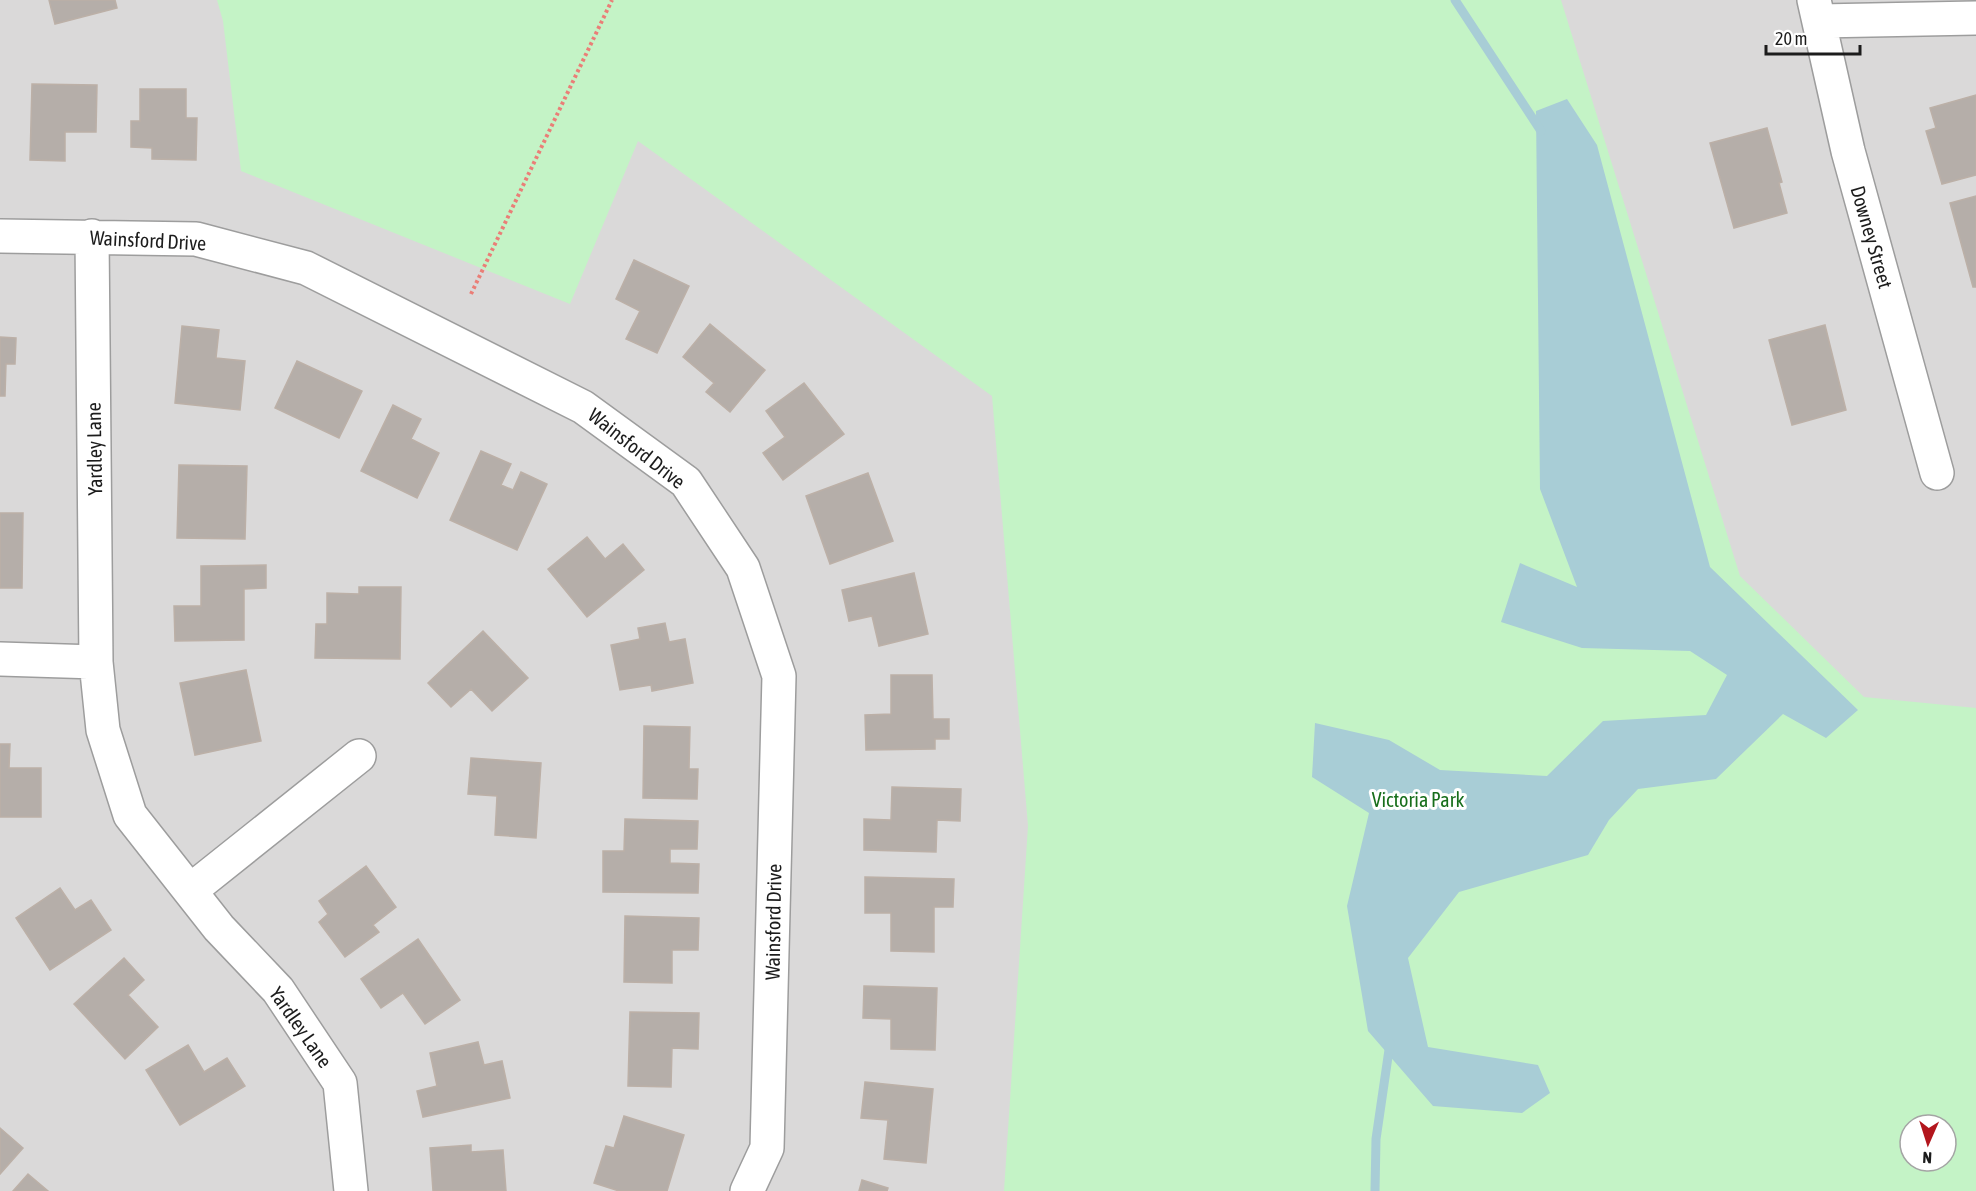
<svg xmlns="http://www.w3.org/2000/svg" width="1976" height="1191" viewBox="0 0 1976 1191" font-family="'Asap Condensed',sans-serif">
	<rect width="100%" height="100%" fill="#ede9e3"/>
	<path fill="#dad9d9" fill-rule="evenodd" d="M 0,0 L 1976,0 L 1976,1191 L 0,1191 ZM 1910,1125 L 1946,1125 L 1946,1161 L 1910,1161 Z"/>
	<path fill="#c4f3c6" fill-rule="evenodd" d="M 217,0 L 1561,0 L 1740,576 L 1864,697 L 1976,708 L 1976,1191 L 1004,1191 L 1028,826 L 992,396 L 638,141 L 570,304 L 241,171 L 223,21 ZM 1910,1125 L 1946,1125 L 1946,1161 L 1910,1161 Z"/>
	<path fill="#a8cdd6" d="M 1567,99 L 1597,145 L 1710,567 L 1858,710 L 1826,738 L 1783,714 L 1716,779 L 1638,789 L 1609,820 L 1588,855 L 1459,892 L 1408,958 L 1428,1047 L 1538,1065 L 1550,1093 L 1522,1113 L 1433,1106 L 1368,1031 L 1347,906 L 1369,813 L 1312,777 L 1315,723 L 1389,740 L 1440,770 L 1547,776 L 1603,721 L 1706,715 L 1727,675 L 1690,651 L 1582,648 L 1501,622 L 1520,563 L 1577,587 L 1540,489 L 1536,111 Z"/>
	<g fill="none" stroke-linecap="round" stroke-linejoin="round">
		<path stroke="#a8cdd6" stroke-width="9" d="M 1455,0 L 1541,131
			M 1375,1191 L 1376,1139 L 1390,1043"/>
	</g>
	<path fill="#b5aea9" stroke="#bcb0a7" stroke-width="1.5" d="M 49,0 L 115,0 L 117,8 L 55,24 Z
		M 32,84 L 97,85 L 96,132 L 65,132 L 65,161 L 30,160 Z
		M 140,89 L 186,89 L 186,118 L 197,118 L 196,160 L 152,159 L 152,148 L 131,147 L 131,121 L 140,121 Z
		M 1976,95 L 1976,175 L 1942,184 L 1926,131 L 1936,128 L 1930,108 Z
		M 1767,128 L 1782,182 L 1779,183 L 1787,213 L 1734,228 L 1710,143 Z
		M 1976,196 L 1976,287 L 1973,287 L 1950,203 Z
		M 634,260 L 689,286 L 657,353 L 626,339 L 640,311 L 616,299 Z
		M 710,324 L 765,370 L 730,412 L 706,392 L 714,383 L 683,357 Z
		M 1825,325 L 1846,410 L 1792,425 L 1769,340 Z
		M 182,326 L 219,330 L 216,358 L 245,361 L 240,410 L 175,403 Z
		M 0,337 L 16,338 L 15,364 L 6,364 L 5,396 L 0,396 Z
		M 297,361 L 362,391 L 339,438 L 275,408 Z
		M 804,383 L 844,434 L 783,480 L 763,453 L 785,437 L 766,411 Z
		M 393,405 L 421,419 L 411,439 L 439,453 L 417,498 L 361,471 Z
		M 481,451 L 511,464 L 501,485 L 513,490 L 521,472 L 547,484 L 517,550 L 450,520 Z
		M 179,465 L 247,466 L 245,539 L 177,538 Z
		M 868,473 L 893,541 L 830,564 L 806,496 Z
		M 0,513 L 23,513 L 22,588 L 0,588 Z
		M 587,537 L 605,559 L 623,544 L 644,570 L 587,617 L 548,569 Z
		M 266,565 L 266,588 L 244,589 L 244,640 L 175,641 L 174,606 L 201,606 L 201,566 Z
		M 914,573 L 928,634 L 879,646 L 872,616 L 849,621 L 842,590 Z
		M 359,587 L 401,587 L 400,659 L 315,658 L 316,624 L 327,624 L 327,593 L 359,594 Z
		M 665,623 L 669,642 L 685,639 L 693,683 L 652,691 L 651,685 L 620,690 L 611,645 L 640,639 L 638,628 Z
		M 483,631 L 528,678 L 492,711 L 471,689 L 451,707 L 428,683 Z
		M 246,670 L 261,741 L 195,755 L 180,683 Z
		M 891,675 L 932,675 L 933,719 L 949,719 L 949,739 L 935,739 L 935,749 L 866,750 L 865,715 L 891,714 Z
		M 644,726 L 690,727 L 689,769 L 698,769 L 697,799 L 643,798 Z
		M 0,744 L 10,744 L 9,768 L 41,768 L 41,817 L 0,817 Z
		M 471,758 L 541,763 L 536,838 L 495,835 L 497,796 L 468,794 Z
		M 892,787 L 961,789 L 960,821 L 937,820 L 936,852 L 864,850 L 864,819 L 891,820 Z
		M 625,819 L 698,821 L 697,849 L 670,849 L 670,863 L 699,864 L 698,893 L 603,892 L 603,851 L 624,851 Z
		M 366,866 L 396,907 L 373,925 L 379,932 L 345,957 L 319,922 L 328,914 L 319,901 Z
		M 865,877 L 954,879 L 953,907 L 934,907 L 934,952 L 891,951 L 891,913 L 865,913 Z
		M 60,888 L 75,910 L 91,900 L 111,930 L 50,970 L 16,918 Z
		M 625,916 L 699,918 L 698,950 L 672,950 L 672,983 L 624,982 Z
		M 418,939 L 460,1000 L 425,1024 L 403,993 L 381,1008 L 361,979 Z
		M 124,958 L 144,980 L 128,995 L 158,1027 L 125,1059 L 74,1004 Z
		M 864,986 L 937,988 L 935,1050 L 891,1049 L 891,1019 L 863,1018 Z
		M 630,1012 L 699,1013 L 698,1049 L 672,1048 L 671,1087 L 628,1086 Z
		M 478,1042 L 484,1065 L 502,1061 L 510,1098 L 423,1117 L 417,1091 L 437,1086 L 430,1053 Z
		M 188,1045 L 204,1072 L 227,1058 L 245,1086 L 180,1125 L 146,1070 Z
		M 865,1082 L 933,1089 L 926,1163 L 884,1159 L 888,1120 L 861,1118 Z
		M 624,1116 L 684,1135 L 667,1191 L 619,1191 L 594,1183 L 606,1146 L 614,1148 Z
		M 0,1128 L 23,1148 L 0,1174 Z
		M 471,1145 L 471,1152 L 503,1150 L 506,1191 L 433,1191 L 430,1148 Z
		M 28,1174 L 48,1191 L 13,1191 Z
		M 862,1180 L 888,1188 L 887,1191 L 859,1191 Z"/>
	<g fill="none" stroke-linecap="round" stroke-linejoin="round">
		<defs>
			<path id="minor" d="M 1814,0 L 1848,151 L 1937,473
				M 1819,21 L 1976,18
				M 0,236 L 196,239 L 306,268 L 583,407 L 686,482 L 743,568 L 779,676 L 767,1148 L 747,1191
				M 92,236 L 96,662 L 103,730 L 130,815 L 219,928 L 278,990 L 340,1083 L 351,1191
				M 0,659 L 96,662
				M 191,890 L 359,756"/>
		</defs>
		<use href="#minor" stroke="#9d9d9d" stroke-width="36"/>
		<path stroke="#ea7e77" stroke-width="4" stroke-dasharray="3 3" stroke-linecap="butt" d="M 471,294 L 612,0"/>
		<use href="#minor" stroke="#fff" stroke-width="33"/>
	</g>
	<g text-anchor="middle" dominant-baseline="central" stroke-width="6" stroke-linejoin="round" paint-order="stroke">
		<g font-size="20" fill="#1c1c1c" stroke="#fff">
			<text transform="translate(1872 237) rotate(74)">Downey Street</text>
			<text transform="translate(148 240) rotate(3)">Wainsford Drive</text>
			<text transform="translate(637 448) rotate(38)">Wainsford Drive</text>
			<text transform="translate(94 449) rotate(-91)">Yardley Lane</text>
			<text transform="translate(773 922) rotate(-89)">Wainsford Drive</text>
			<text transform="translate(301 1027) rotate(55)">Yardley Lane</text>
		</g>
		<g font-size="20" fill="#176e1b" stroke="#fff">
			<text x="1418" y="799">Victoria Park</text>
		</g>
	</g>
	<g transform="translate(1928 1143) rotate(183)"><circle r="28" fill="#ffffff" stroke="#a4a4a4" stroke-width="1.5"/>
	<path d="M0-4.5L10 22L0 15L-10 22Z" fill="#b3161d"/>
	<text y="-9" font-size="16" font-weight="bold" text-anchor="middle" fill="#1c1c1c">N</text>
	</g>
	<path d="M1766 45v9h94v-9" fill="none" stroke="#1c1c1c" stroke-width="3"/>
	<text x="1775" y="45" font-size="18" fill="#1c1c1c" stroke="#ffffff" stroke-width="4.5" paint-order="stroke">20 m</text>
</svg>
